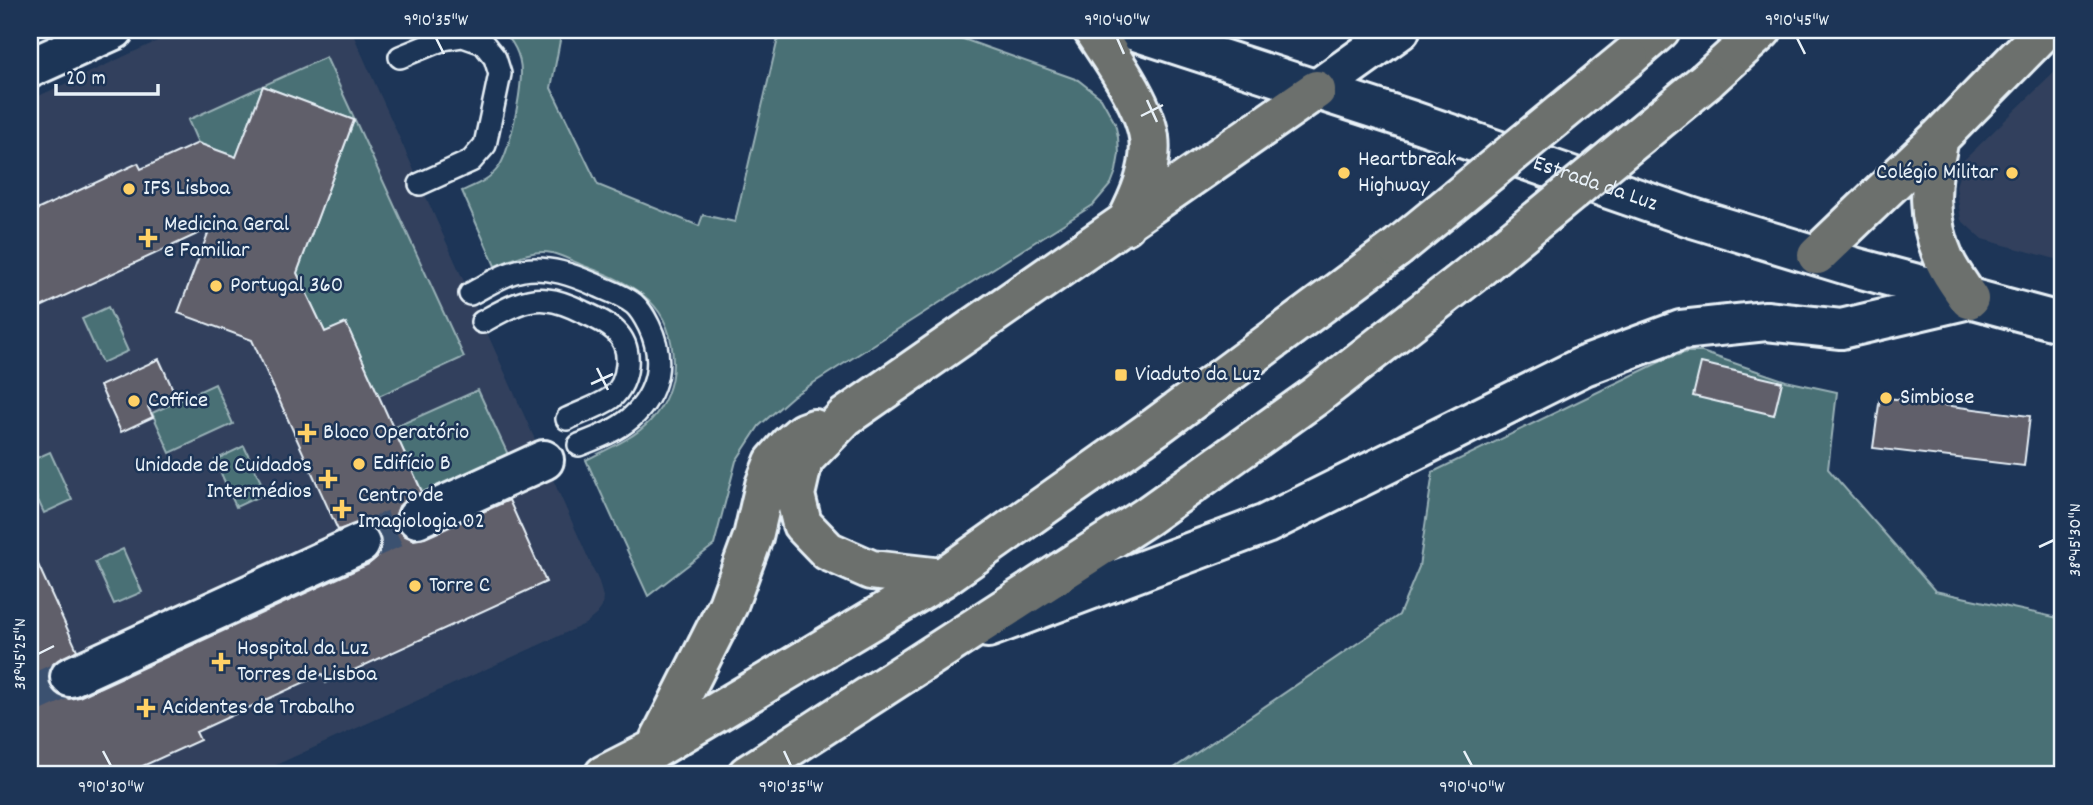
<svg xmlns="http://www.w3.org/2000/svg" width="2093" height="805" viewBox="0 0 2093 805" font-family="Dekko,sans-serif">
	<rect width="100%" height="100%" fill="#1d3557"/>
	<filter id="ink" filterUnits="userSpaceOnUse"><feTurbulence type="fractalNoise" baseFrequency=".0143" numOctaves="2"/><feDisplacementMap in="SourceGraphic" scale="14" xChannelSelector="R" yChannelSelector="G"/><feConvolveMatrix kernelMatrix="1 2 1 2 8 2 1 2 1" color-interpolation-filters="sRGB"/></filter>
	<g filter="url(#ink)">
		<path fill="#31415d" d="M 181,30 L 351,30 L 599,582 L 603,597 L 602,607 L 597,614 L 585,624 L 254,775 L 30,775 L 30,100 Z
			M 2063,64 L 2063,261 L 1982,239 L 1961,220 L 1956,186 L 1964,160 Z"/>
		<path fill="#497074" stroke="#98b0b6" stroke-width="2" d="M 500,30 L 562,30 L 551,88 L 598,185 L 699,226 L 703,215 L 735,222 L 780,30 L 938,30 L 1078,80 L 1101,98 L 1115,123 L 1118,137 L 1119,154 L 1116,171 L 1111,184 L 1093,205 L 793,396 L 759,426 L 736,461 L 714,545 L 648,596 L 586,460 C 607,449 633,439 650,421 C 665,406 673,384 673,363 C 673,304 636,285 587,267 C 576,263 564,256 552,253 C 532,249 513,259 495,266 L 462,191 C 475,185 489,180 498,168 C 510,153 521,93 521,72 C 521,56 513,39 500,30 Z
			M 326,57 L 464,357 L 379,396 L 346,324 L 325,332 L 297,273 L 354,120 L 263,86 L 236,157 L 198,143 L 188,120 Z
			M 108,307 L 128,351 L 102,363 L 82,319 Z
			M 1687,352 L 1702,352 L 1786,381 L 1837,392 L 1828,469 L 1935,591 L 2063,619 L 2063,775 L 1164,775 L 1399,615 L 1419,567 L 1433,472 L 1668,358 Z
			M 215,384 L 233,424 L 170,453 L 152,413 Z
			M 478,390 L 511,461 L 426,500 L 393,428 Z
			M 244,446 L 266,493 L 236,507 L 215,460 Z
			M 50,452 L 72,500 L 44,513 L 30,483 L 30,461 Z
			M 123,549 L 142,592 L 114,604 L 95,562 Z"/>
		<path fill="#615e6b" stroke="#e8f1f8" stroke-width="2" d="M 263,86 L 354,120 L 297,273 L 325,332 L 346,323 L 422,492 L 408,498 L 399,506 L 395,517 L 397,528 L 405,536 L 414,540 L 425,538 L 509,500 L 546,582 L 326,683 L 322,674 L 196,732 L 200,740 L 123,775 L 30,775 L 30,547 L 77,650 L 53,664 L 48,674 L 50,687 L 58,695 L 69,699 L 79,697 L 369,564 L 377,557 L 382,547 L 380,534 L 372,526 L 361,522 L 338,530 L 252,340 L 178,313 L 210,228 L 30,312 L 30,213 L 138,163 L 141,169 L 198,143 L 236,157 Z
			M 159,359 L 175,394 L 148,407 L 153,417 L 121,432 L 100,386 Z
			M 1701,363 L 1782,382 L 1774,415 L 1693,396 Z
			M 1880,397 L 2030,416 L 2024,466 L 1873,448 Z"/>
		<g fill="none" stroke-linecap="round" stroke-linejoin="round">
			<path stroke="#3b516f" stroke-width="38" stroke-dasharray="38 19" stroke-linecap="butt" d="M 360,544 L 417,518
				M 30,695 L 70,677"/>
			<defs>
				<path id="lane" d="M 400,57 L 444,39 L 463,36 L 483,43 L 495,58 L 500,74 L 485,145 L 471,161 L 420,184
					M 470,294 C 486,286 506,272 523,270 C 549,266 573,275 596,285 C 609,291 623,295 634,304 C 641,310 645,318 649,326 C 665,359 659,393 631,418 C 616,431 597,438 579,445
					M 482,322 C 502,311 524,297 547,300 C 559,301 573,307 583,312 C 608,323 630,334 627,365 C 626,377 621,390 611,398 C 598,407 581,412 567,419"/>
				<path id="street" d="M 30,68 L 114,30
					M 417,518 L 544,460
					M 70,677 L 360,544"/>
				<g id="secondary">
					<path id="s1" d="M 1132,30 L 1410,120 L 1693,218 L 1854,267 L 2063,323"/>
					<path d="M 1316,90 L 1400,30"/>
					<path d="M 988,628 L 1266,524 L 1584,366 L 1681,330 L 1766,321 L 1841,329 L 1969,299"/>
				</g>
				<path id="highway" d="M 1093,30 C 1111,58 1144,103 1149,137 C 1153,168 1139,198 1125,225
					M 1629,57 L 1660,30
					M 1706,81 L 1762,30
					M 1939,138 C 1929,183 1926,218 1945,261 C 1951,274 1961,287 1969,299
					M 1817,255 L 1939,138 L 2045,30
					M 942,578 L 871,570 L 828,551 L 802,524 L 795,495 L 803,460 L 845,417 L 1316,90
					M 655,749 L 728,605 L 753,537 L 765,485 L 774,462 L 789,445 L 803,433 L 814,429
					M 604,775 L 655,749 L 942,578 L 1157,426 L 1397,248
					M 747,775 L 1146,517 L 1314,397 L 1473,273"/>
			</defs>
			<use href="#lane" stroke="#e8f1f8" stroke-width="26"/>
			<use href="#street" stroke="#e8f1f8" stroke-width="44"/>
			<use href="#secondary" stroke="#e8f1f8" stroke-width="44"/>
			<use href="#highway" stroke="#e8f1f8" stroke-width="44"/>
			<use href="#lane" stroke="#1d3557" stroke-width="21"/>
			<use href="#street" stroke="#1d3557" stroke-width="38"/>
			<use href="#secondary" stroke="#1d3557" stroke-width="38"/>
			<use href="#highway" stroke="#6c706d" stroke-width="38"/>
			<defs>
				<path id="highway-bridge" d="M 1397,248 L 1629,57
					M 1473,273 L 1706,81"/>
			</defs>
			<use href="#highway-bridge" stroke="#e8f1f8" stroke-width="44" stroke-linecap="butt"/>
			<use href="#highway-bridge" stroke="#6c706d" stroke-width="38"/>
		</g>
	</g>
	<path fill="none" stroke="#e8f1f8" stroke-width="2.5" d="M 436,38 L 444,54M 1117,38 L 1124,54M 1797,38 L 1805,54M 1147,100 L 1157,122M 1141,116 L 1163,105M 597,368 L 608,390M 591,384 L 613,374M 2039,547 L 2054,540M 38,654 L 54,646M 103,751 L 111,766M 784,751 L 791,766M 1464,751 L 1472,766"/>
	<g fill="#ffd166" stroke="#1d3557" stroke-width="2.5">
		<circle cx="1344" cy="173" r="7"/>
		<circle cx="2012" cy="173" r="7"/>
		<circle cx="129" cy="189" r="7"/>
		<path d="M144.5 227.5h7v7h7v7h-7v7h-7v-7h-7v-7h7z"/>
		<circle cx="216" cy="286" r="7"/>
		<rect x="1114" y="368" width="14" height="14" rx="3.5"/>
		<circle cx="1886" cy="398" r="7"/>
		<circle cx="134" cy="401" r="7"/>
		<path d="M303.5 422.5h7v7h7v7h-7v7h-7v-7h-7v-7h7z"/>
		<circle cx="359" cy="464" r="7"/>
		<path d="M324.5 468.5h7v7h7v7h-7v7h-7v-7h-7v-7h7z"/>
		<path d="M338.5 498.5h7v7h7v7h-7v7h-7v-7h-7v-7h7z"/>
		<circle cx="415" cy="586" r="7"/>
		<path d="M217.5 651.5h7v7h7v7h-7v7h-7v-7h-7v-7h7z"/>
		<path d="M142.5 697.5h7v7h7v7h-7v7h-7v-7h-7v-7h7z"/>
	</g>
	<g text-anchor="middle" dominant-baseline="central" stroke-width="5" stroke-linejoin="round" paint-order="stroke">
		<g font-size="23" fill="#e8f1f8" stroke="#1d3557" text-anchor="start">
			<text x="1358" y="160">Heartbreak<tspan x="1358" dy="26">Highway</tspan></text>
			<text x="1998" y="173" text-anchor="end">Colégio Militar</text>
			<text x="143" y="189">IFS Lisboa</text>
			<text x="164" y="225">Medicina Geral<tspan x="164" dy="26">e Familiar</tspan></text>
			<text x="230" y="286">Portugal 360</text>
			<text x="1135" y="375">Viaduto da Luz</text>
			<text x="1900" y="398">Simbiose</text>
			<text x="148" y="401">Coffice</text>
			<text x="323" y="433">Bloco Operatório</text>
			<text x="373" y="464">Edifício B</text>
			<text x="312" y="466" text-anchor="end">Unidade de Cuidados<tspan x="312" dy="26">Intermédios</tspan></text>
			<text x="358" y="496">Centro de<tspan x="358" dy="26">Imagiologia 02</tspan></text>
			<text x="429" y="586">Torre C</text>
			<text x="237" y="649">Hospital da Luz<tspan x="237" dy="26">Torres de Lisboa</tspan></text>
			<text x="162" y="708">Acidentes de Trabalho</text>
		</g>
		<g font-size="23" fill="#e8f1f8" stroke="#1d3557">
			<text stroke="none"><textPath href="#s1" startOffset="488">Estrada da Luz</textPath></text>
		</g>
	</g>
	<rect width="2093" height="805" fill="none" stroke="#1d3557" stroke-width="77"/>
	<path d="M56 84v10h102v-10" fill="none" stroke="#e8f1f8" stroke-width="3.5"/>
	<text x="66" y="84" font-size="21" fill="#e8f1f8" stroke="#1d3557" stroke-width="5" paint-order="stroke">20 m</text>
	<rect x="38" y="38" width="2016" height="728" fill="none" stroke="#e8f1f8" stroke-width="2.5"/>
	<g font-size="18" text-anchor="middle" fill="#e8f1f8">
		<text x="436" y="25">9°10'35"W</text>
		<text x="1117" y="25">9°10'40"W</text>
		<text x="1797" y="25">9°10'45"W</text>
		<text transform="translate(2074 540) rotate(-90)" y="6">38°45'30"N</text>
		<text transform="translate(19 654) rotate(-90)" y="6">38°45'25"N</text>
		<text x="111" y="792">9°10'30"W</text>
		<text x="791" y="792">9°10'35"W</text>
		<text x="1472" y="792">9°10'40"W</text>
	</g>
</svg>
